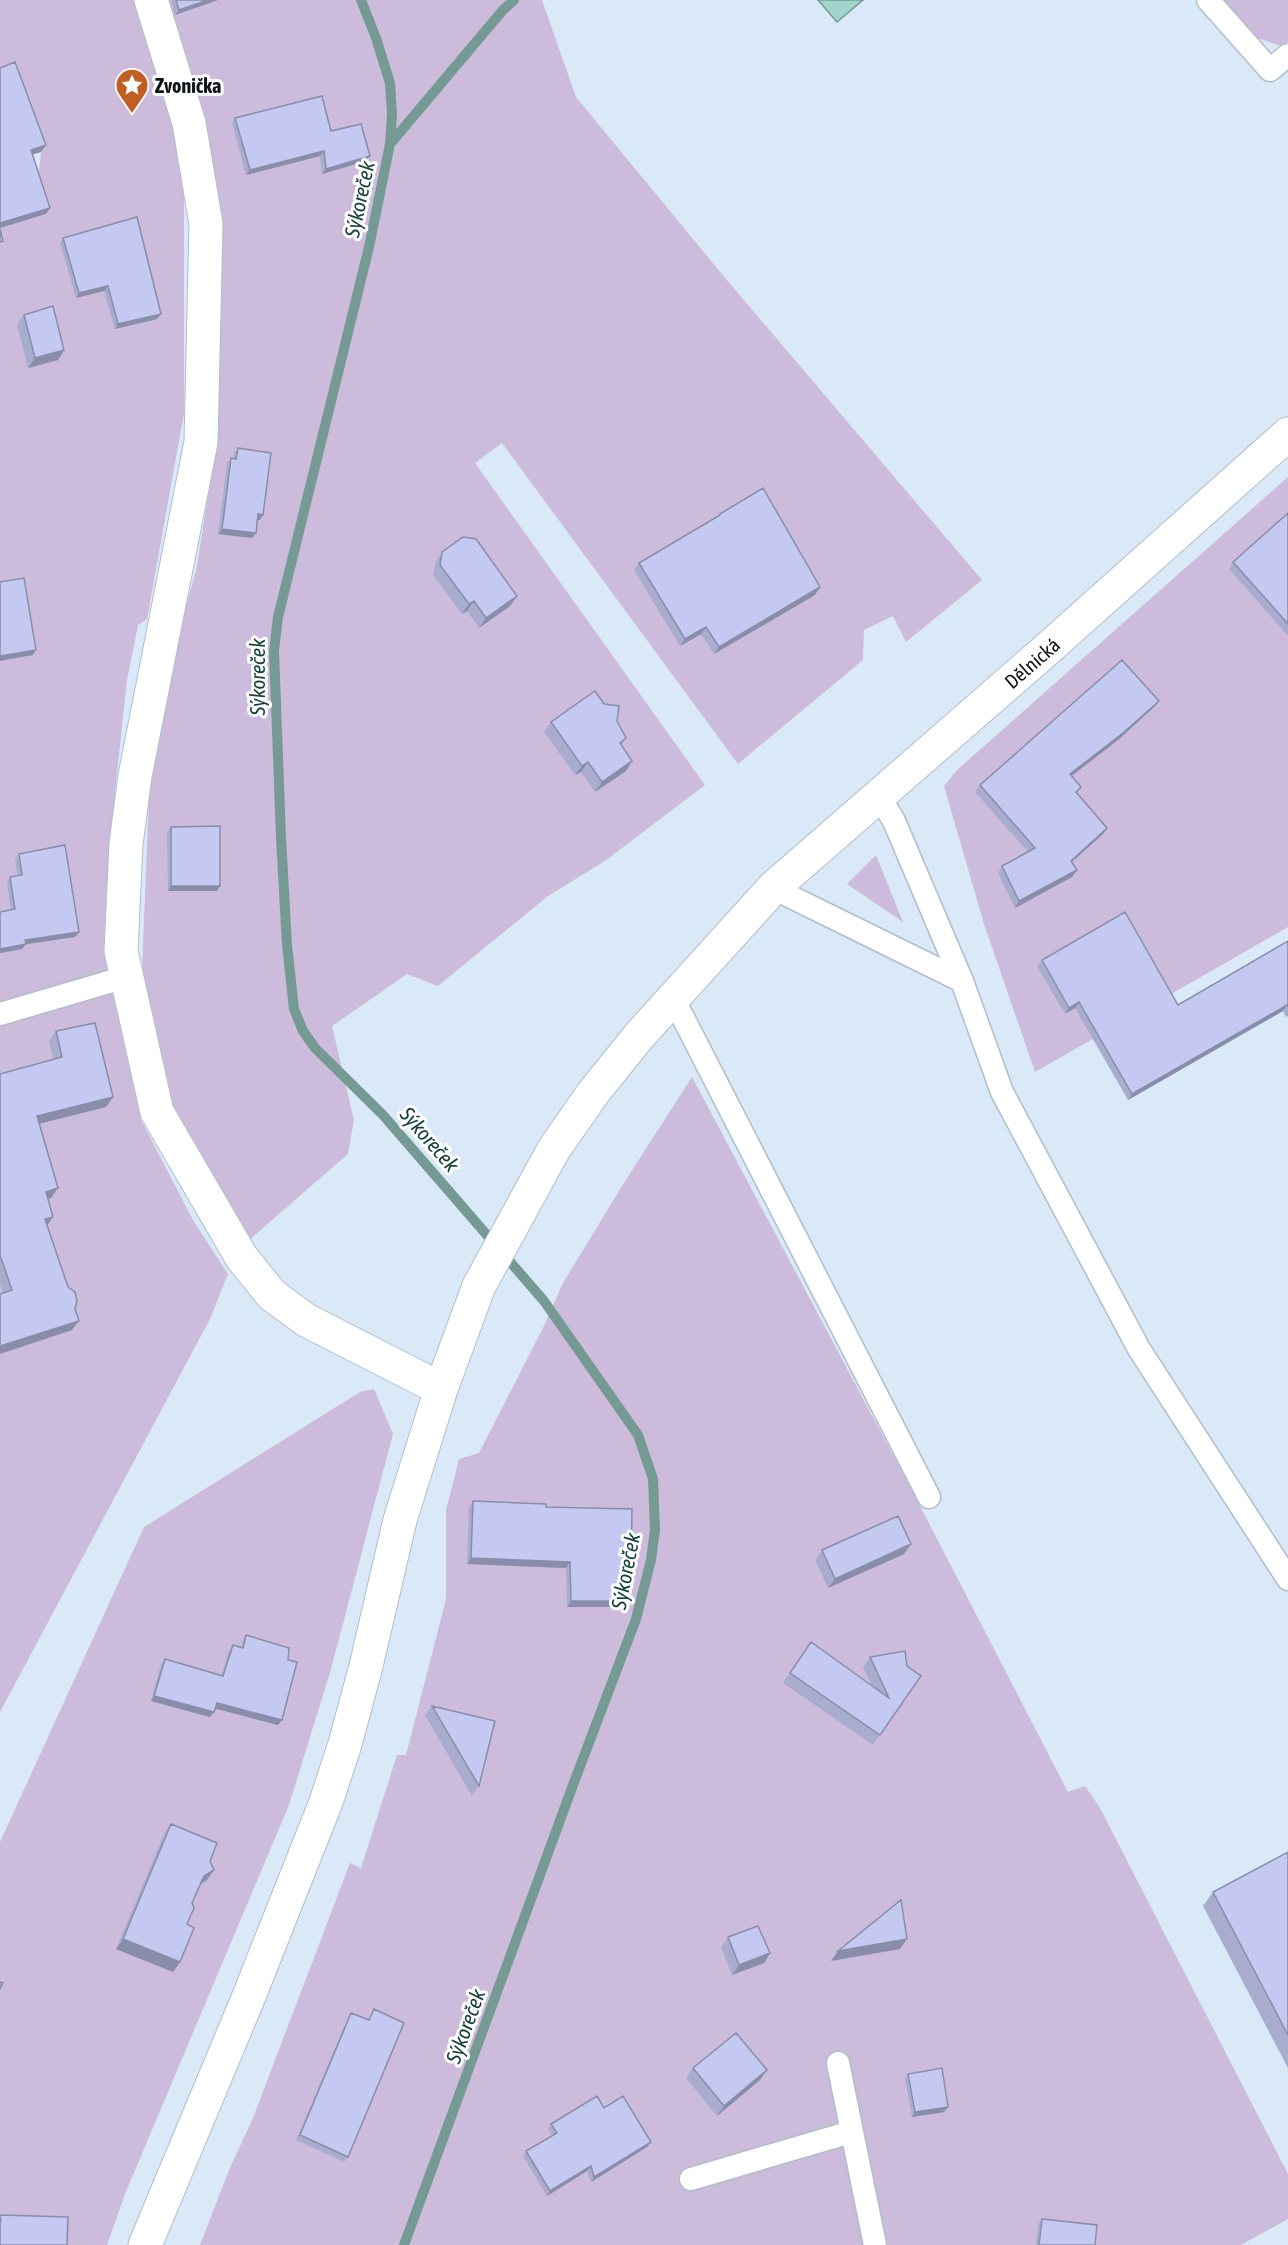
<svg xmlns="http://www.w3.org/2000/svg" width="1288" height="2245" viewBox="0 0 1288 2245" font-family="'Asap Condensed',sans-serif">
	<rect width="100%" height="100%" fill="#dae9f7"/>
	<path fill="#cdbbdb" d="M 0,0 L 133,0 L 184,141 L 184,413 L 147,619 L 138,625 L 127,680 L 116,782 L 106,898 L 105,957 L 141,1120 L 194,1222 L 228,1274 L 210,1319 L 0,1712 L 0,203 L 37,187 L 41,152 L 0,166 Z
		M 161,0 L 542,0 L 576,97 L 726,279 L 982,580 L 906,642 L 893,616 L 864,630 L 863,660 L 738,764 L 502,443 L 475,463 L 705,785 L 605,861 L 548,896 L 438,986 L 407,974 L 332,1026 L 354,1120 L 348,1154 L 248,1241 L 165,1115 L 141,993 L 150,771 L 159,740 L 174,648 L 196,571 L 218,435 L 215,430 L 220,365 L 215,207 L 208,133 L 177,39 Z
		M 1213,0 L 1288,0 L 1288,42 L 1281,46 L 1248,35 Z
		M 1288,477 L 1288,927 L 1035,1072 L 984,924 L 944,786 L 957,770 Z
		M 876,855 L 903,922 L 847,884 Z
		M 692,1077 L 918,1502 L 1068,1792 L 1085,1786 L 1100,1808 L 1288,2174 L 1288,2219 L 1241,2245 L 200,2245 L 229,2170 L 253,2118 L 350,1863 L 361,1868 L 397,1755 L 406,1755 L 446,1599 L 446,1510 L 459,1459 L 479,1453 L 543,1328 L 563,1283 L 622,1186 Z
		M 374,1389 L 393,1434 L 331,1669 L 289,1805 L 125,2194 L 107,2245 L 0,2245 L 0,1842 L 144,1527 L 360,1392 Z"/>
	<path fill="#a1d4ca" stroke="#759a94" stroke-width="1.5" d="M 818,0 L 863,0 L 837,22 Z"/>
	<g fill="none" stroke-linecap="round" stroke-linejoin="round">
		<path stroke="#759a94" stroke-width="10" d="M 361,0 L 376,38 L 390,83 L 392,114 L 390,144 L 369,247 L 278,617 L 274,651 L 281,837 L 287,945 L 294,1009 L 303,1031 L 315,1048 L 383,1115 L 544,1301 L 638,1435 L 653,1479 L 655,1530 L 651,1560 L 636,1619 L 573,1785 L 404,2245
			M 390,144 L 503,10 L 514,0"/>
		<defs>
			<path id="service" d="M 1208,0 L 1270,70 L 1288,55
				M 879,796 L 894,821 L 962,981 L 1002,1092 L 1139,1349 L 1288,1579
				M 773,888 L 962,981
				M 673,998 L 929,1497
				M 0,1014 L 126,977
				M 838,2063 L 875,2245
				M 691,2179 L 851,2132"/>
			<path id="minor" d="M 151,0 L 189,123 L 206,224 L 201,442 L 135,776 L 126,844 L 121,951 L 157,1112 L 242,1258 L 272,1295 L 306,1320 L 441,1389
				M 145,2245 L 247,2001 L 326,1802 L 345,1744 L 366,1666 L 400,1520 L 441,1389 L 479,1286 L 554,1149 L 593,1093 L 639,1036 L 773,888 L 1044,652 L 1288,434"/>
		</defs>
		<use href="#service" stroke="#afbecb" stroke-width="25"/>
		<use href="#minor" stroke="#afbecb" stroke-width="35"/>
		<use href="#service" stroke="#fff" stroke-width="22"/>
		<use href="#minor" stroke="#fff" stroke-width="33"/>
	</g>
	<path fill="#a8adcf" d="M 171,0 L 218,0 L 175,15 Z
		M 235,118 L 331,131 L 366,161 L 322,174 L 320,156 L 246,175 L 232,123 Z
		M 63,238 L 161,314 L 157,319 L 115,329 L 104,291 L 76,298 L 60,243 Z
		M 24,315 L 64,350 L 58,360 L 28,368 L 17,325 Z
		M 238,448 L 263,515 L 260,520 L 257,520 L 256,533 L 252,538 L 218,534 L 227,463 L 231,458 L 234,458 L 234,453 Z
		M 1288,513 L 1288,636 L 1229,569 L 1233,562 Z
		M 720,514 L 815,595 L 714,654 L 701,634 L 680,646 L 634,570 L 639,563 L 717,518 Z
		M 442,552 L 517,596 L 510,606 L 479,628 L 467,611 L 462,614 L 433,575 L 436,562 Z
		M 1159,701 L 1154,707 L 1118,740 L 1071,776 L 1081,787 L 1077,793 L 1107,828 L 1103,834 L 1072,862 L 1077,870 L 1072,877 L 1015,908 L 998,873 L 1002,866 L 1028,852 L 975,792 L 980,785 Z
		M 617,721 L 626,738 L 621,745 L 632,761 L 626,771 L 595,792 L 581,772 L 575,775 L 544,732 L 551,722 Z
		M 171,827 L 217,891 L 168,891 L 167,832 Z
		M 19,854 L 79,932 L 75,937 L 26,944 L 22,949 L 0,953 L 0,912 L 11,910 L 7,882 L 10,877 L 18,876 L 15,859 Z
		M 1288,941 L 1288,1016 L 1286,1017 L 1283,1011 L 1128,1100 L 1075,1008 L 1065,1014 L 1037,966 L 1042,960 L 1178,1005 Z
		M 56,1031 L 113,1097 L 106,1107 L 39,1124 L 51,1198 L 48,1199 L 53,1217 L 47,1225 L 75,1309 L 72,1330 L 3,1293 L 0,1285 L 0,1074 L 53,1059 L 49,1041 Z
		M 473,1501 L 546,1507 L 618,1607 L 567,1607 L 566,1568 L 467,1564 L 469,1507 Z
		M 822,1550 L 904,1554 L 828,1588 L 815,1560 Z
		M 246,1635 L 282,1720 L 278,1725 L 215,1708 L 210,1717 L 151,1701 L 161,1664 L 165,1659 L 221,1676 L 229,1650 L 233,1645 L 241,1647 L 243,1640 Z
		M 811,1642 L 872,1686 L 863,1667 L 870,1657 L 907,1666 L 921,1676 L 873,1745 L 783,1683 Z
		M 432,1706 L 479,1786 L 472,1796 L 425,1715 Z
		M 171,1824 L 210,1861 L 207,1880 L 200,1884 L 192,1903 L 187,1924 L 180,1962 L 173,1972 L 116,1949 L 164,1834 Z
		M 1288,1852 L 1288,2068 L 1203,1906 L 1213,1892 Z
		M 728,1937 L 770,1953 L 764,1963 L 732,1975 L 721,1947 Z
		M 374,2009 L 348,2157 L 344,2162 L 296,2140 L 348,2018 L 351,2013 L 368,2019 Z
		M 693,2068 L 760,2080 L 717,2116 L 686,2078 Z
		M 908,2074 L 948,2107 L 944,2112 L 912,2117 L 905,2079 Z
		M 604,2108 L 651,2142 L 647,2147 L 591,2182 L 587,2171 L 547,2196 L 523,2156 L 526,2151 L 552,2135 L 548,2129 L 551,2124 Z
		M 1042,2219 L 1095,2245 L 1036,2245 L 1038,2224 Z"/>
	<path fill="#888da9" d="M 208,0 L 218,0 L 175,15 L 179,10 Z
		M 46,145 L 41,152 L 27,156 L 31,150 Z
		M 324,151 L 320,156 L 246,175 L 250,170 Z
		M 370,156 L 366,161 L 322,174 L 326,169 Z
		M 50,208 L 46,214 L 0,228 L 0,223 Z
		M 108,286 L 104,291 L 76,298 L 79,293 Z
		M 161,314 L 157,319 L 115,329 L 118,324 Z
		M 64,350 L 58,360 L 28,368 L 35,358 Z
		M 258,514 L 263,515 L 260,520 L 254,519 Z
		M 222,529 L 256,533 L 252,538 L 218,534 Z
		M 820,587 L 815,595 L 714,654 L 719,647 Z
		M 517,596 L 510,606 L 479,628 L 486,618 Z
		M 474,601 L 467,611 L 462,614 L 469,604 Z
		M 706,627 L 701,634 L 680,646 L 685,639 Z
		M 36,650 L 33,655 L 0,661 L 0,656 Z
		M 1159,701 L 1154,707 L 1118,740 L 1065,781 L 1070,774 Z
		M 632,761 L 626,771 L 595,792 L 602,782 Z
		M 588,762 L 581,772 L 575,775 L 582,766 Z
		M 1107,828 L 1103,834 L 1066,867 L 1071,861 Z
		M 1077,870 L 1072,877 L 1015,908 L 1019,901 Z
		M 171,886 L 220,886 L 217,891 L 168,891 Z
		M 79,932 L 75,937 L 21,945 L 25,940 Z
		M 26,944 L 22,949 L 0,953 L 0,949 Z
		M 1079,1002 L 1075,1008 L 1065,1014 L 1069,1008 Z
		M 1287,1005 L 1283,1011 L 1128,1100 L 1132,1094 Z
		M 113,1097 L 106,1107 L 30,1126 L 37,1116 Z
		M 58,1188 L 51,1198 L 39,1201 L 46,1192 Z
		M 53,1217 L 46,1227 L 45,1219 Z
		M 79,1321 L 72,1330 L 0,1354 L 0,1346 Z
		M 911,1544 L 904,1554 L 828,1588 L 835,1579 Z
		M 471,1558 L 570,1562 L 566,1568 L 467,1564 Z
		M 571,1601 L 622,1601 L 618,1607 L 567,1607 Z
		M 154,1696 L 214,1712 L 210,1717 L 151,1701 Z
		M 217,1703 L 282,1720 L 278,1725 L 213,1708 Z
		M 214,1870 L 207,1880 L 197,1886 L 204,1876 Z
		M 123,1939 L 180,1962 L 173,1972 L 116,1949 Z
		M 907,1939 L 900,1949 L 831,1961 L 838,1951 Z
		M 770,1953 L 764,1963 L 732,1975 L 739,1965 Z
		M 767,2070 L 760,2080 L 717,2116 L 724,2106 Z
		M 948,2107 L 944,2112 L 912,2117 L 915,2112 Z
		M 651,2142 L 647,2147 L 591,2182 L 594,2177 Z
		M 591,2166 L 587,2171 L 547,2196 L 550,2191 Z"/>
	<path fill="#c3c9f1" stroke="#888da9" stroke-width="1.5" d="M 176,0 L 208,0 L 179,10 Z
		M 15,62 L 46,145 L 31,150 L 50,208 L 0,223 L 0,68 Z
		M 322,96 L 331,131 L 361,124 L 370,156 L 326,169 L 324,151 L 250,170 L 235,118 Z
		M 137,217 L 161,314 L 118,324 L 108,286 L 79,293 L 63,238 Z
		M 0,229 L 3,241 L 0,242 Z
		M 53,306 L 64,350 L 35,358 L 24,315 Z
		M 238,448 L 271,453 L 263,515 L 258,514 L 256,533 L 222,529 L 231,458 L 236,459 Z
		M 763,488 L 820,587 L 719,647 L 706,627 L 685,639 L 639,563 L 720,515 L 720,514 Z
		M 1288,513 L 1288,624 L 1233,562 Z
		M 463,537 L 476,539 L 517,596 L 486,618 L 474,601 L 469,604 L 440,565 L 442,552 Z
		M 24,578 L 36,650 L 0,656 L 0,582 Z
		M 1122,660 L 1159,701 L 1123,733 L 1070,774 L 1081,787 L 1076,792 L 1107,828 L 1071,861 L 1077,870 L 1019,901 L 1002,866 L 1035,848 L 980,785 Z
		M 595,691 L 604,704 L 619,706 L 617,721 L 626,738 L 620,743 L 632,761 L 602,782 L 588,762 L 582,766 L 551,722 Z
		M 220,826 L 220,886 L 171,886 L 171,827 Z
		M 65,845 L 79,932 L 25,940 L 26,944 L 0,949 L 0,912 L 15,909 L 10,877 L 22,875 L 19,854 Z
		M 1125,912 L 1178,1005 L 1288,941 L 1288,1006 L 1287,1005 L 1132,1094 L 1079,1002 L 1069,1008 L 1042,960 Z
		M 95,1023 L 113,1097 L 37,1116 L 58,1188 L 46,1192 L 53,1217 L 45,1219 L 68,1287 L 75,1292 L 77,1301 L 75,1309 L 79,1321 L 0,1346 L 0,1294 L 12,1290 L 0,1255 L 0,1074 L 62,1057 L 56,1031 Z
		M 473,1501 L 546,1504 L 546,1507 L 632,1509 L 631,1565 L 622,1601 L 571,1601 L 570,1562 L 471,1558 Z
		M 898,1516 L 911,1544 L 835,1579 L 822,1550 Z
		M 246,1635 L 289,1648 L 288,1660 L 297,1662 L 282,1720 L 217,1703 L 214,1712 L 154,1696 L 165,1659 L 223,1676 L 233,1645 L 243,1648 Z
		M 811,1642 L 889,1698 L 870,1657 L 905,1651 L 907,1666 L 921,1676 L 880,1735 L 790,1673 Z
		M 432,1706 L 495,1721 L 479,1786 Z
		M 171,1824 L 217,1843 L 210,1861 L 214,1870 L 204,1876 L 192,1903 L 194,1908 L 187,1924 L 194,1928 L 180,1962 L 123,1939 Z
		M 1288,1852 L 1288,2035 L 1213,1892 Z
		M 901,1900 L 907,1939 L 838,1951 Z
		M 758,1926 L 770,1953 L 739,1965 L 728,1937 Z
		M 0,1982 L 3,1983 L 0,1989 Z
		M 374,2009 L 404,2023 L 348,2157 L 300,2135 L 351,2013 L 369,2020 Z
		M 736,2033 L 767,2070 L 724,2106 L 693,2068 Z
		M 942,2068 L 948,2107 L 915,2112 L 908,2074 Z
		M 597,2096 L 604,2108 L 623,2096 L 651,2142 L 594,2177 L 591,2166 L 550,2191 L 526,2151 L 557,2133 L 551,2124 Z
		M 0,2215 L 68,2217 L 67,2245 L 0,2245 L 0,2222 L 1,2222 Z
		M 1042,2219 L 1097,2225 L 1095,2245 L 1039,2245 Z"/>
	<defs>
		<symbol id="sight-pin" viewBox="-11 -11 22 30"><path d="M0 17L-7.5 6A9.5 9.5 0 1 1 7.5 6Z" fill="#c15e24" stroke="#fff"/><path d="M0-6L1.8-2.2L6-1.7L2.9 1.2L3.7 5.4L0 3.3L-3.7 5.4L-2.9 1.2L-6-1.7L-1.8-2.2Z" fill="#fff"/></symbol>
	</defs>
	<g fill-rule="evenodd">
		<use href="#sight-pin" x="113" y="66" width="38" height="52"/>
	</g>
	<g text-anchor="middle" dominant-baseline="central" stroke-width="6" stroke-linejoin="round" paint-order="stroke">
		<g font-size="20" font-weight="bold" fill="#0d1317" stroke="#fff" text-anchor="start">
			<text x="155" y="85">Zvonička</text>
		</g>
		<g font-size="20" fill="#0d1317" stroke="#fff">
			<text transform="translate(1032 663) rotate(-41)">Dělnická</text>
		</g>
		<g font-size="21" font-style="italic" fill="#13413a" stroke="#fff">
			<text transform="translate(359 199) rotate(-78)">Sýkoreček</text>
			<text transform="translate(257 677) rotate(-90)">Sýkoreček</text>
			<text transform="translate(430 1139) rotate(49)">Sýkoreček</text>
			<text transform="translate(625 1571) rotate(-79)">Sýkoreček</text>
			<text transform="translate(465 2026) rotate(-70)">Sýkoreček</text>
		</g>
	</g>
</svg>
